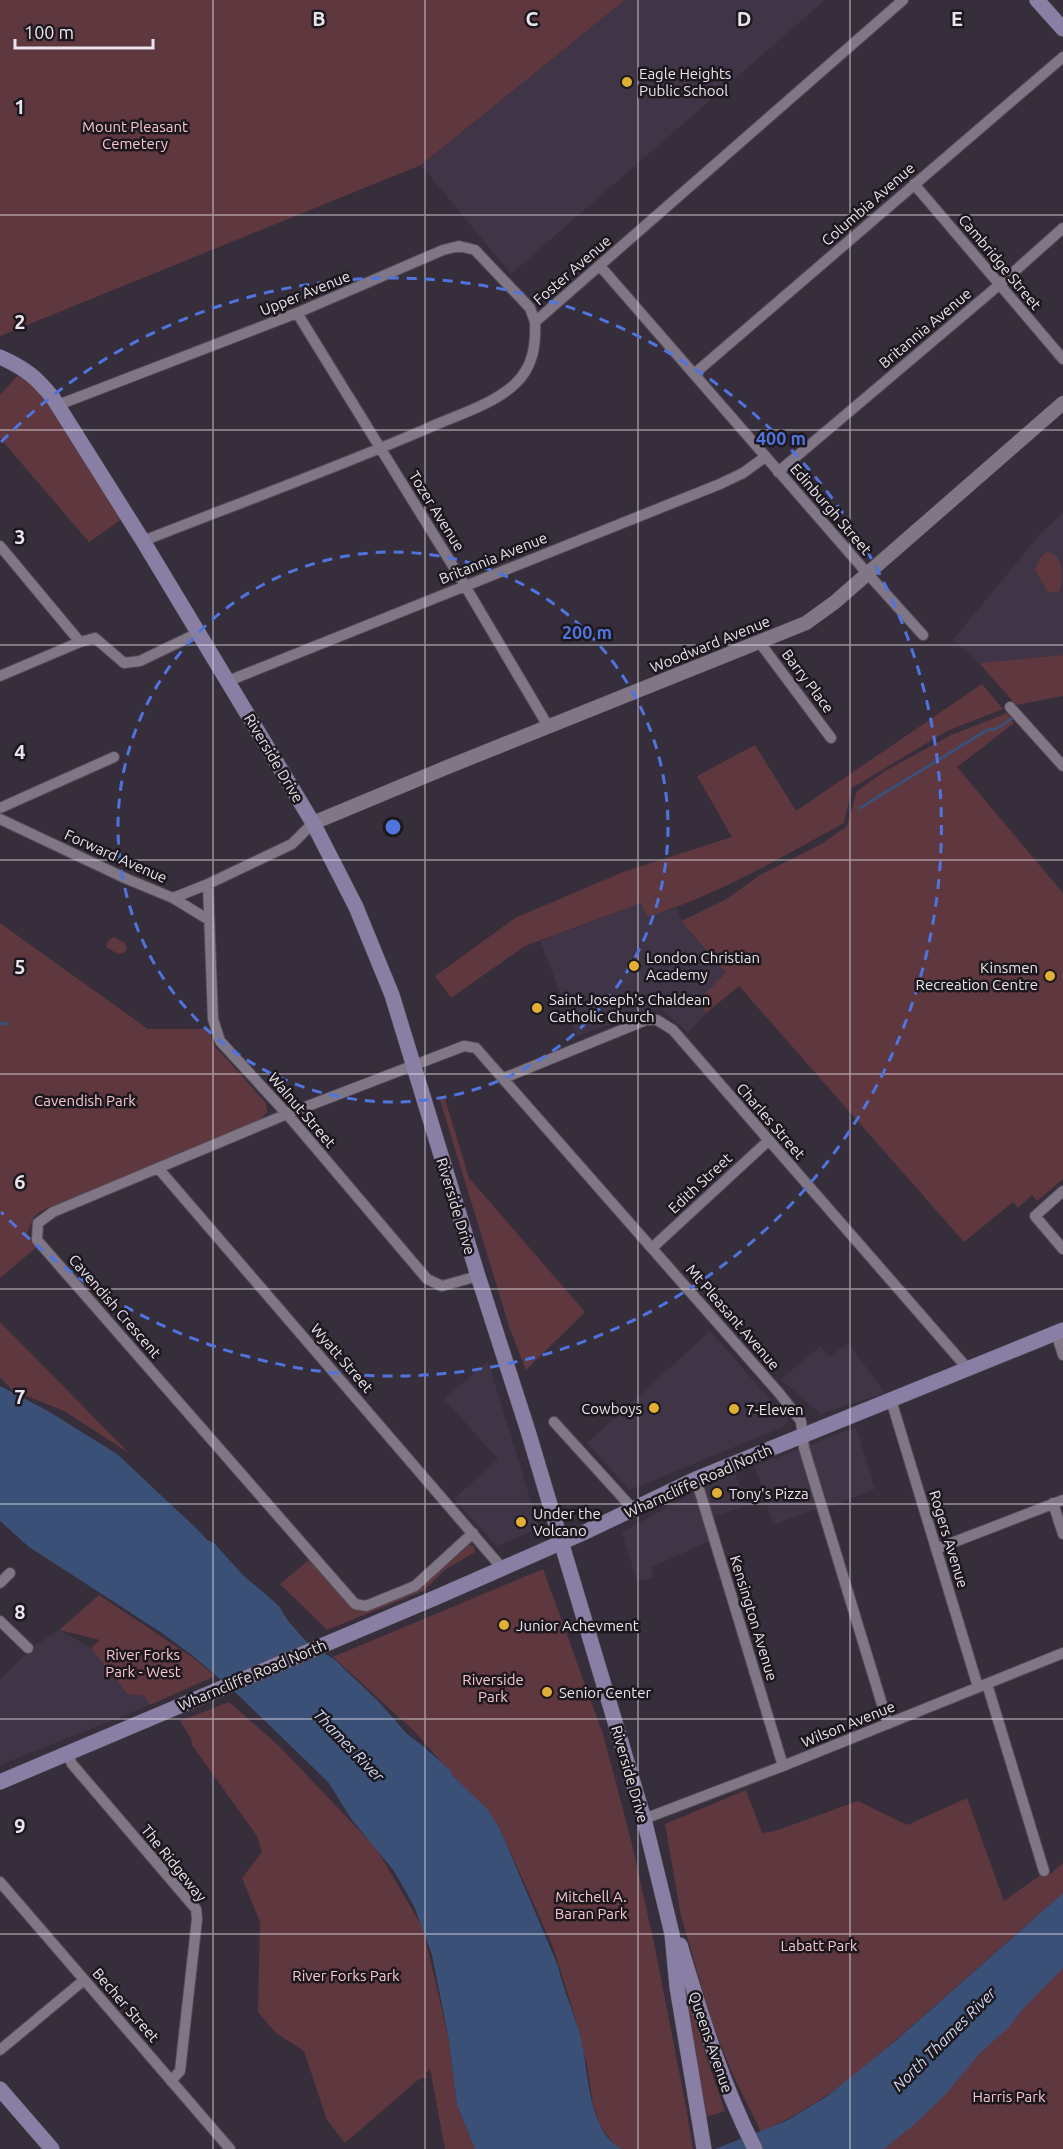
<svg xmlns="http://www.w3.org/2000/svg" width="1063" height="2149" viewBox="0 0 1063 2149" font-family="Ubuntu,sans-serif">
	<rect width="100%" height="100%" fill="#372e3b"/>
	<path fill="#403447" d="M 625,0 L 825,0 L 511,274 L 421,165 Z
		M 1063,513 L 1063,655 L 979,663 L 953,640 L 1040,534 Z
		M 641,903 L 648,916 L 677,908 L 681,921 L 727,974 L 697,1001 L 706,1013 L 688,1033 L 660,1007 L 577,1036 L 540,941 Z
		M 710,1331 L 788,1420 L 783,1427 L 630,1490 L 587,1443 Z
		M 848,1343 L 885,1393 L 820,1414 L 781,1379 L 821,1346 L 830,1357 Z
		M 488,1361 L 539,1528 L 497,1546 L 454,1499 L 498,1459 L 444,1399 Z
		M 856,1427 L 875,1489 L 826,1509 L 817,1508 L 773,1525 L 755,1466 Z
		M 735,1472 L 746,1506 L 711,1517 L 717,1538 L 651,1567 L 654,1578 L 637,1581 L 622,1533 L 708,1484 Z
		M 59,1630 L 91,1648 L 127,1694 L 144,1696 L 150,1705 L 0,1765 L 0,1680 L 33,1647 Z"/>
	<path fill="#5f373f" d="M 0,0 L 625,0 L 421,165 L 0,336 Z
		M 19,374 L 33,385 L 56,413 L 122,519 L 89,542 L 0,438 L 0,395 Z
		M 1047,552 C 1049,553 1055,555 1056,556 C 1063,563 1063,585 1058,593 L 1047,591 L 1035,569 L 1041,557 Z
		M 1063,655 L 1063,696 L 1016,705 L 979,663 Z
		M 982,684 L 1003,709 L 947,731 L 852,788 L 844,823 C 781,858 717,895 647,917 L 641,903 L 525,946 L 451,998 L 435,976 L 515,918 L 623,872 L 732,837 L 697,776 L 755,745 L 796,811 Z
		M 1007,713 L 1014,723 L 957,767 L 1063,893 L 1063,1179 L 1037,1201 L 1032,1195 L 1018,1208 L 1013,1202 L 964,1242 L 739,986 L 706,1013 L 697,1001 L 726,973 L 681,921 L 725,900 L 760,875 L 823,843 L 847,826 L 857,791 L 885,771 L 951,735 Z
		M 0,923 L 148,1029 L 209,1029 L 213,1044 L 266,1103 L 267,1112 L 260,1120 L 41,1211 L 34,1217 L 27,1233 L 38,1246 L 0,1278 Z
		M 114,937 L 125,943 L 127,948 L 124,953 L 118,954 L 106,947 L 108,941 Z
		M 445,1099 L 469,1178 L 585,1312 L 526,1370 L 510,1329 L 440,1100 Z
		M 0,1322 L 129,1453 L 64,1411 L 12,1390 L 0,1377 Z
		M 469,1545 L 474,1546 L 475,1552 L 446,1569 L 423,1591 L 327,1630 L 280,1584 L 310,1559 L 352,1608 L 364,1612 L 418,1590 Z
		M 543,1569 L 603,1734 L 632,1844 L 655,1948 L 686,2107 L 693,2149 L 622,2149 L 615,2145 L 600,2126 L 593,2105 L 587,2065 L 574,2014 L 553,1947 L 500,1829 L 414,1731 L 333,1657 Z
		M 99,1595 L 192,1657 L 215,1676 L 150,1705 L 144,1696 L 127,1694 L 91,1648 L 100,1640 L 59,1630 Z
		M 229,1702 L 279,1746 L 376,1848 L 423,1928 L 449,2040 L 457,2105 L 475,2149 L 445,2149 L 430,2069 L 425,2074 L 428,2077 L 419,2079 L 345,2143 L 327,2120 L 304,2051 L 276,2033 L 258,2012 L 260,1922 L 242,1878 L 262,1852 L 257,1836 L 192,1745 L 191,1738 L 180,1721 Z
		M 746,1790 L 762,1833 L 775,1831 L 858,1801 L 907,1825 L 967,1798 L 1004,1901 L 1042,1874 L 1050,1874 L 1063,1863 L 1063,1893 L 856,2075 C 826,2097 795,2117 761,2132 L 733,2075 L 712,2022 L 681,1916 L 665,1824 Z
		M 1063,1962 L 1063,2149 L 881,2149 Z
		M 684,1985 L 686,1985 L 705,2053 L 725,2111 L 706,2117 Z"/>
	<path fill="#3b5076" d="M 0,1386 L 48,1411 L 117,1454 L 196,1528 L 207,1540 L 214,1543 L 243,1575 L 279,1606 L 288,1621 L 303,1638 L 313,1647 L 334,1659 L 378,1701 L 407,1734 L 424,1747 L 451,1771 L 452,1775 L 487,1809 L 500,1829 L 558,1966 C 563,1988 572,2009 579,2031 C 590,2067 585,2129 622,2149 L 475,2149 L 457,2105 L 449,2040 L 432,1955 L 414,1906 L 394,1871 L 352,1820 L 328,1782 L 234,1691 L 193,1656 L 162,1633 L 29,1547 L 0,1521 Z
		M 1063,1893 L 1063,1968 L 1021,2011 L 1009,2027 L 979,2054 L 946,2094 L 917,2122 L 884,2149 L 715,2149 L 786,2121 L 826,2097 L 893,2043 Z"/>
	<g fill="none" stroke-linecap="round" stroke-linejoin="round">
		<path stroke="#3b5076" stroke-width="3" d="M 860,808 L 987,730 L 996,729 L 1011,719
			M 0,1023 L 8,1024"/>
		<defs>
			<path id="minor" d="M 914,184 L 1063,359
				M 600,266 L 867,573 L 923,635
				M 297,313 L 461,579 L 548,726
				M 694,374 L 1063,57
				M 58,405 L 297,313 L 443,250 L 459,246 L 475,250 L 530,308 L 535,322
				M 778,472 L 999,285 L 1063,228
				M 143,541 C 237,504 333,469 426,429 C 454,416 493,405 515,384 C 533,367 536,346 535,322 L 903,0
				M 0,546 L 80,642
				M 760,643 L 831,738
				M 0,676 L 80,642 L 95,638 L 124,663 L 140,661 L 198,633
				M 228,681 L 720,484 L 743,473 L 765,457
				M 1010,707 L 1063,766
				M 0,808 L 114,757
				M 0,819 L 127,879 L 173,898 L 208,884 L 292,844 L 313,823
				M 208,884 L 213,1019 L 220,1041 L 287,1114 L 427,1279 L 442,1286 L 478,1276
				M 173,898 L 209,920
				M 504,1078 L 646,1020 L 657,1020 L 673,1030 L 968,1369
				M 158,1168 L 502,1568
				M 1063,1191 L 1035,1216 L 1063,1249
				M 652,1248 L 768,1141
				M 1056,1333 L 1063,1355
				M 891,1400 L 978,1687
				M 554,1422 L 633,1509
				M 696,1479 L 783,1766
				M 1053,1503 L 1063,1534
				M 473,1533 L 415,1586 L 366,1606 L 355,1604 L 37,1240 L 38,1223 L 53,1212 L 287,1114 L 464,1046 L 476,1048 L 779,1393 L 801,1421 L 804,1448 L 888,1724
				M 936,1549 L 1063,1500
				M 0,1583 L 10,1573
				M 0,1621 L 28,1648
				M 987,1684 L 1044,1871
				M 67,1754 L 72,1764 L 196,1909 L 197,1919 L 180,2071 L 171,2081
				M 644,1819 L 783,1766 L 1063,1653
				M 0,1882 L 230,2149
				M 0,2050 L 84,1980"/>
			<path id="tertiary" d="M 313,823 L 445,768 L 806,623 L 835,602 L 1063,403"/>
			<path id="secondary" d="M 1037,0 L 1063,29
				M 0,357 C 25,368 36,377 53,398 L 143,541 L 313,823 L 356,907 L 392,995 L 478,1276 L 528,1431 L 644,1819 L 672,1934 L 677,1987 L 704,2149
				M 0,1782 L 437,1597 L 583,1533 L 696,1479 L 1063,1330
				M 680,1945 C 701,2015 722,2084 755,2149
				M 0,2089 L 52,2149"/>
		</defs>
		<use href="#minor" stroke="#534c57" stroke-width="12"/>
		<use href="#tertiary" stroke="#534c57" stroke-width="15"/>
		<use href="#secondary" stroke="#534c57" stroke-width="16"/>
		<use href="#minor" stroke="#807686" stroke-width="10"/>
		<use href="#tertiary" stroke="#807686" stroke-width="14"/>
		<use href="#secondary" stroke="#897fa5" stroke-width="15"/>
	</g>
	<path fill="none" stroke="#eae4ed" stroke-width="1.5" stroke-opacity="0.55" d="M 213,0 L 213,2149M 425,0 L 425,2149M 638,0 L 638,2149M 850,0 L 850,2149M 0,215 L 1063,215M 0,430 L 1063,430M 0,645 L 1063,645M 0,860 L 1063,860M 0,1074 L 1063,1074M 0,1289 L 1063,1289M 0,1504 L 1063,1504M 0,1719 L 1063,1719M 0,1934 L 1063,1934"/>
	<g fill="none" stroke="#5074dd" stroke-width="3" stroke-dasharray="10 8">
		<circle cx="393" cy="827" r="275"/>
		<path d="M1 442A549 549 0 1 1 1 1212"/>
	</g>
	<g fill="#e1af34" stroke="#1c181e" stroke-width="2">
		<circle cx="627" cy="82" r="6"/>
		<circle cx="634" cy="966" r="6"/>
		<circle cx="1050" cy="976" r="6"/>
		<circle cx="537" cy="1008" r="6"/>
		<circle cx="654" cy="1408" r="6"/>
		<circle cx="734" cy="1409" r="6"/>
		<circle cx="717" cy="1493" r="6"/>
		<circle cx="521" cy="1522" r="6"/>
		<circle cx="504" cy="1625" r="6"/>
		<circle cx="547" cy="1692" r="6"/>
	</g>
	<g text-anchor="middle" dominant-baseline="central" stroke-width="5" stroke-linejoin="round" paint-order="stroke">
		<g font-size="15" fill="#eae4ed" stroke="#1c181e" text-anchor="start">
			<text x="639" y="73">Eagle Heights<tspan x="639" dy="17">Public School</tspan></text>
			<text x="646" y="957">London Christian<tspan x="646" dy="17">Academy</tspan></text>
			<text x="1038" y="967" text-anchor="end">Kinsmen<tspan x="1038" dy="17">Recreation Centre</tspan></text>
			<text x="549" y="999">Saint Joseph's Chaldean<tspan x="549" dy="17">Catholic Church</tspan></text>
			<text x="642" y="1408" text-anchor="end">Cowboys</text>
			<text x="746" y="1409">7-Eleven</text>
			<text x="729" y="1493">Tony's Pizza</text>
			<text x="533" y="1513">Under the<tspan x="533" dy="17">Volcano</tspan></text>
			<text x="516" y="1625">Junior Achevment</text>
			<text x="559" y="1692">Senior Center</text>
		</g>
		<g font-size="15" fill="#f9c6cf" stroke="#1c181e">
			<text x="135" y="126">Mount Pleasant<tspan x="135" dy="17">Cemetery</tspan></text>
			<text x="85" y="1100">Cavendish Park</text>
			<text x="143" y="1654">River Forks<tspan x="143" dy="17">Park - West</tspan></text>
			<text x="493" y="1679">Riverside<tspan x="493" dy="17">Park</tspan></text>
			<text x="591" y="1896">Mitchell A.<tspan x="591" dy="17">Baran Park</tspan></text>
			<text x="819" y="1945">Labatt Park</text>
			<text x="346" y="1975">River Forks Park</text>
			<text x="1009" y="2096">Harris Park</text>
		</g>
		<g font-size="15" fill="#eae4ed" stroke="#1c181e">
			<text transform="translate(868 204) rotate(-41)">Columbia Avenue</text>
			<text transform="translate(1000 262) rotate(50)">Cambridge Street</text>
			<text transform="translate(572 270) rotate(-41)">Foster Avenue</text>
			<text transform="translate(305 293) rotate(-22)">Upper Avenue</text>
			<text transform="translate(925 328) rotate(-40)">Britannia Avenue</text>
			<text transform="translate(831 509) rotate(49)">Edinburgh Street</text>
			<text transform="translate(437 511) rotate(58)">Tozer Avenue</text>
			<text transform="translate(493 558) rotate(-22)">Britannia Avenue</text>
			<text transform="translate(710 644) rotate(-22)">Woodward Avenue</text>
			<text transform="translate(808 681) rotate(53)">Barry Place</text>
			<text transform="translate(274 758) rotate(59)">Riverside Drive</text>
			<text transform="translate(116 856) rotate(24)">Forward Avenue</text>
			<text transform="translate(302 1110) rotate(49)">Walnut Street</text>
			<text transform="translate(771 1121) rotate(49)">Charles Street</text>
			<text transform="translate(700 1183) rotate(-43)">Edith Street</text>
			<text transform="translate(456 1206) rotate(73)">Riverside Drive</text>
			<text transform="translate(115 1306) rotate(49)">Cavendish Crescent</text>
			<text transform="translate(733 1317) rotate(49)">Mt Pleasant Avenue</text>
			<text transform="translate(342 1358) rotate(49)">Wyatt Street</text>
			<text transform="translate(698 1481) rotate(-24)">Wharncliffe Road North</text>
			<text transform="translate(949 1539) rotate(73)">Rogers Avenue</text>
			<text transform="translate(754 1618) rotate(73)">Kensington Avenue</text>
			<text transform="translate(252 1675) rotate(-23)">Wharncliffe Road North</text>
			<text transform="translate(848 1724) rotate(-22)">Wilson Avenue</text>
			<text transform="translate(630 1774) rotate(74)">Riverside Drive</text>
			<text transform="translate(174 1863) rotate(51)">The Ridgeway</text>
			<text transform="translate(126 2005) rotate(49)">Becher Street</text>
			<text transform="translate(711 2042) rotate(71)">Queens Avenue</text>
		</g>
		<g font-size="16" font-style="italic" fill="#ccdbf5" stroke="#1c181e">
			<text transform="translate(349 1745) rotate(46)">Thames River</text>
			<text transform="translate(944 2039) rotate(-45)">North Thames River</text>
		</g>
	</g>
	<g font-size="20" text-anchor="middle" font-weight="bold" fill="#eae4ed" stroke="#1c181e" stroke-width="5" stroke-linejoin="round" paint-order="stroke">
		<text x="319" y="26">B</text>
		<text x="532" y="26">C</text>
		<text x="744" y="26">D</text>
		<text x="957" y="26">E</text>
		<text x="20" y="114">1</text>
		<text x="20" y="329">2</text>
		<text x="20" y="544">3</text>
		<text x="20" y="759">4</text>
		<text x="20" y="974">5</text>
		<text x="20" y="1189">6</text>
		<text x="20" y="1404">7</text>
		<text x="20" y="1619">8</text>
		<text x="20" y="1833">9</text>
	</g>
	<circle cx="393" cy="827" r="9" fill="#5074dd" stroke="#1c181e" stroke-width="3"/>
	<g font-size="18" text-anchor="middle" font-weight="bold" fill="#5074dd" stroke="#1c181e" stroke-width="5" stroke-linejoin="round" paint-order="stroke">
		<text x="781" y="445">400 m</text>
		<text x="587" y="639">200 m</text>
	</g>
	<path d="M15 39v9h138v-9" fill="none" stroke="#eae4ed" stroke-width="3"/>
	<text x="24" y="39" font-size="18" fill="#eae4ed" stroke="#1c181e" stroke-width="4.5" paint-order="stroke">100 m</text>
</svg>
